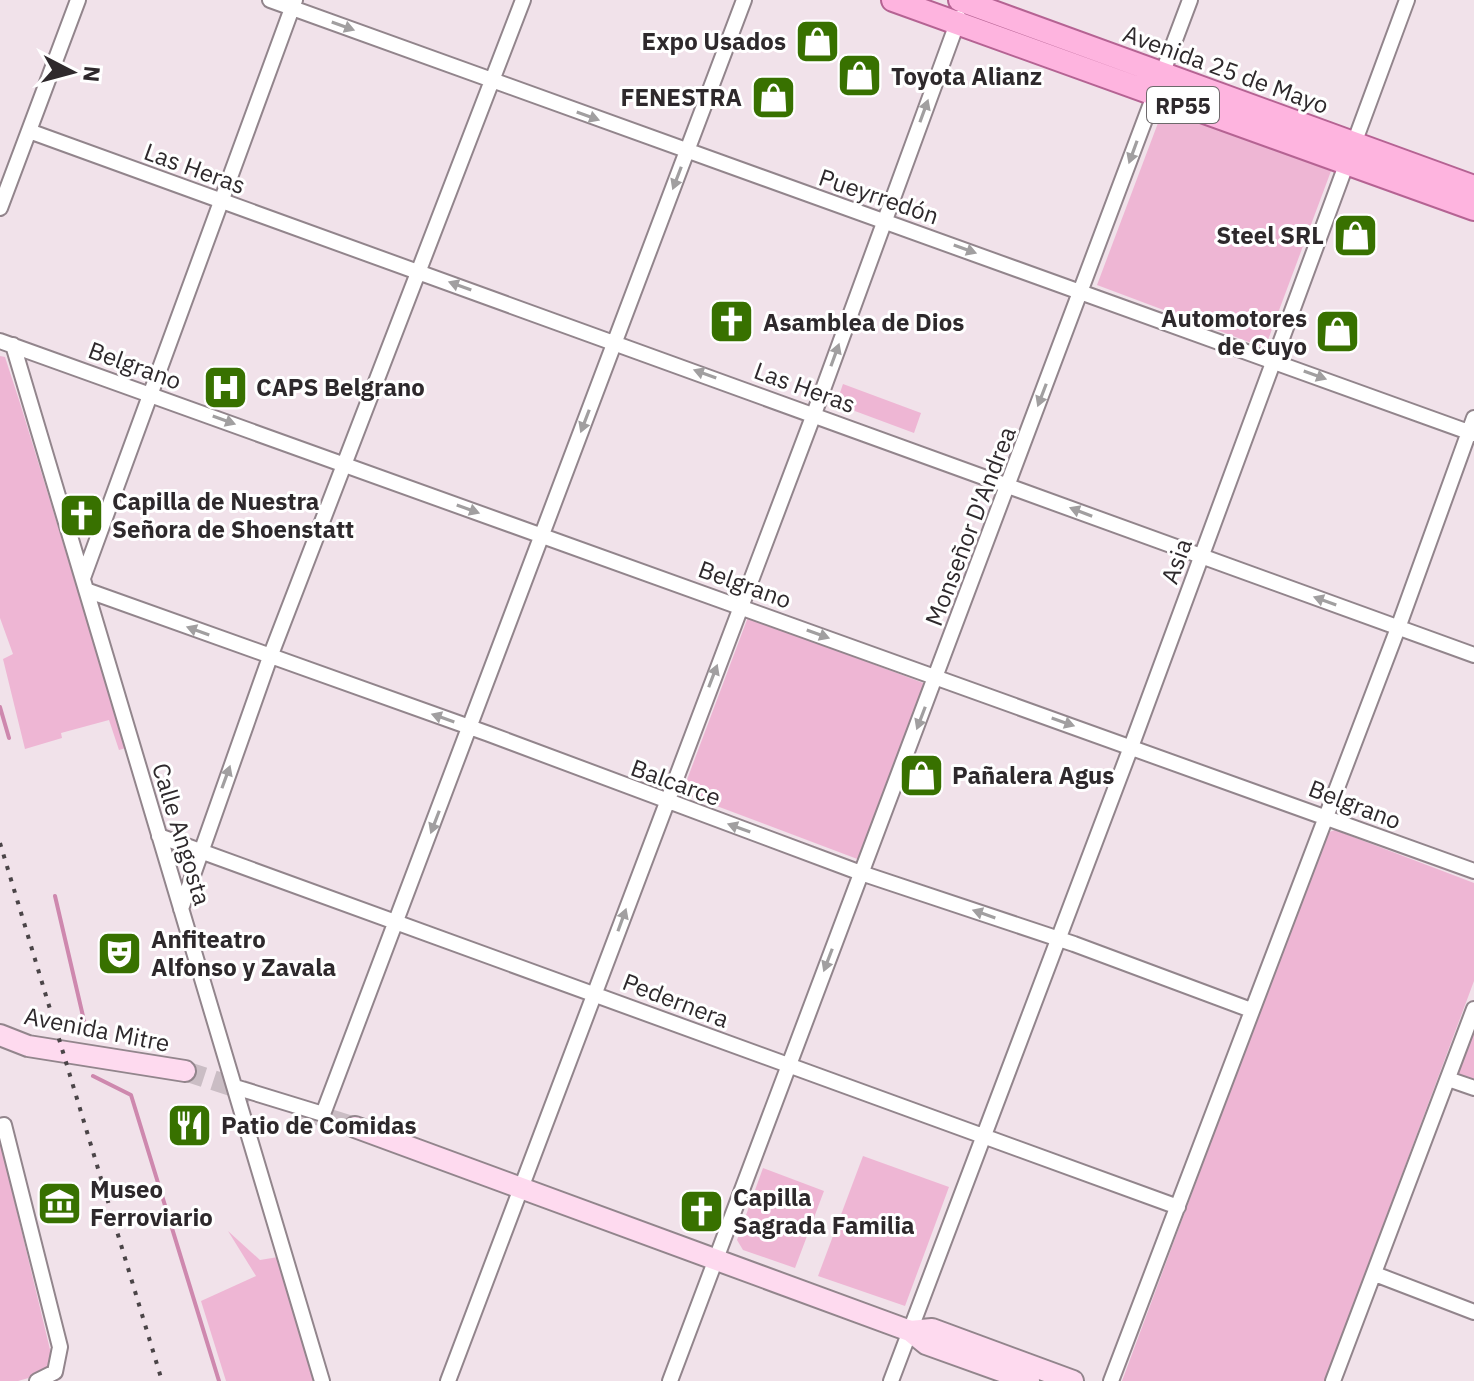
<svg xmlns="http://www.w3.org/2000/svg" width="1474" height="1381" viewBox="0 0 1474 1381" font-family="'IBM Plex Sans',sans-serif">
	<rect width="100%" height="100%" fill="#f1e2ea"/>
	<path fill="#eeb6d4" d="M 1164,107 L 1331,171 L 1265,348 L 1097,285 Z
		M 0,356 L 5,357 L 20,403 L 126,748 L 119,750 L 109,720 L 61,733 L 62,738 L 25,749 L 3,659 L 13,654 L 0,618 Z
		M 843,384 L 921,413 L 914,433 L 836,404 Z
		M 748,617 L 926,684 L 860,860 L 682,793 Z
		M 1335,830 L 1474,883 L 1474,981 L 1325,1381 L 1122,1381 L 1326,833 Z
		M 1474,1009 L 1474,1088 L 1448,1079 Z
		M 0,1141 L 53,1362 L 46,1373 L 18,1381 L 0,1381 Z
		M 863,1156 L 949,1187 L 905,1306 L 818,1276 Z
		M 763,1168 L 824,1191 L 795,1268 L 743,1250 L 737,1240 Z
		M 228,1231 L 260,1260 L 278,1257 L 316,1381 L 226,1381 L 201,1301 L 256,1276 Z"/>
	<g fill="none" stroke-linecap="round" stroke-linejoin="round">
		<path stroke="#ce88ae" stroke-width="4" d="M 0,707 L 9,738
			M 55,896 L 86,1029
			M 93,1076 L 131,1095 L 219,1381"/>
		<path stroke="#cabdc4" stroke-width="20" stroke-dasharray="20 10" stroke-linecap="butt" d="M 185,1071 L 252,1093
			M 302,1110 L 355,1127"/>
		<defs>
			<path id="street" d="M 270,0 L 1474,434
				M 29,131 L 1474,655
				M 0,208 L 78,0
				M 0,341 L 1474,871
				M 13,345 L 322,1381
				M 83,578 L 295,0
				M 86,590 L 489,734 L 861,873 L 1074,944 L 1251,1010
				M 159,836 L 1178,1207
				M 181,909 L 270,657 L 523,0
				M 1448,1079 L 1474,1088
				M 235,1087 L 323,1114 L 744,0
				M 0,1126 L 4,1125 L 60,1347 L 55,1372 L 37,1381
				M 1375,1274 L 1474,1312
				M 448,1381 L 814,414 L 959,18
				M 670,1381 L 1190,0
				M 891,1381 L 1131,747 L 1407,0
				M 1111,1381 L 1398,628 L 1474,418
				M 1333,1381 L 1474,1009"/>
			<path id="secondary" d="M 0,1035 L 28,1046 L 185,1071
				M 355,1127 L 910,1331 L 926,1344 L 1029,1381
				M 910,1331 L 932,1329 L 1073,1381"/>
			<path id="primary" d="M 893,0 L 1474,209
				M 960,0 L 1474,187"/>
		</defs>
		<use href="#street" stroke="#92858c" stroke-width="18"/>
		<use href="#secondary" stroke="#92858c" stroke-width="24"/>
		<use href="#primary" stroke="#b56393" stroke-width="26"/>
		<use href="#street" stroke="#fff" stroke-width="14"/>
		<use href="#secondary" stroke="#fedaef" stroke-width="20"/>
		<use href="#primary" stroke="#feb4df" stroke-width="22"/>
		<path stroke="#4a4447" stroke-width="4" stroke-dasharray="4 8" stroke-linecap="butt" d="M 0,843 L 162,1381"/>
	</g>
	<defs><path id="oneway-solid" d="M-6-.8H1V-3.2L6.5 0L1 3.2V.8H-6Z" transform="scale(2)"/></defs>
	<g fill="#a19fa0">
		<use href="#oneway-solid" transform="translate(343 26) rotate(20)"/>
		<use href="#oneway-solid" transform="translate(924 111) rotate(-70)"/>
		<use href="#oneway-solid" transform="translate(588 116) rotate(20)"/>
		<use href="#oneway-solid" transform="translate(1133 152) rotate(110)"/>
		<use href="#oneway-solid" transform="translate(677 178) rotate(111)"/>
		<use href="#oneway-solid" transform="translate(965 249) rotate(20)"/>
		<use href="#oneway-solid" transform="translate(460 286) rotate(-160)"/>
		<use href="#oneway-solid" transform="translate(835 355) rotate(-70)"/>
		<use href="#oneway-solid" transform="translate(705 374) rotate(-160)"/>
		<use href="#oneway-solid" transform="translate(1315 375) rotate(20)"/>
		<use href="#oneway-solid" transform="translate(1042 395) rotate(111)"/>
		<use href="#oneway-solid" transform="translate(224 420) rotate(20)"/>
		<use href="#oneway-solid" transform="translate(585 421) rotate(111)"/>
		<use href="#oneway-solid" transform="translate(468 509) rotate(20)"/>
		<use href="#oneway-solid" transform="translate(1081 512) rotate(-159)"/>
		<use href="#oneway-solid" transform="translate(1325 601) rotate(-160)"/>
		<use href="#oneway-solid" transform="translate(198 631) rotate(-160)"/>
		<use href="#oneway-solid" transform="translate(818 634) rotate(20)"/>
		<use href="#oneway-solid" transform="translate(713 676) rotate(-69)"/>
		<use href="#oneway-solid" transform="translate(443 718) rotate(-161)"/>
		<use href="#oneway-solid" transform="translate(921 718) rotate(111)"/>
		<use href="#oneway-solid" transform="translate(1063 722) rotate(19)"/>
		<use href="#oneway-solid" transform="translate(226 777) rotate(-70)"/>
		<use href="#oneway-solid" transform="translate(435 822) rotate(111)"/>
		<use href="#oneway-solid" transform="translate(739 828) rotate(-160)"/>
		<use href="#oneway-solid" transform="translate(984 914) rotate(-161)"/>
		<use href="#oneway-solid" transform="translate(622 920) rotate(-70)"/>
		<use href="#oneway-solid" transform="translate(828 960) rotate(111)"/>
	</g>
	<defs>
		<symbol id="shop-square" viewBox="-11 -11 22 22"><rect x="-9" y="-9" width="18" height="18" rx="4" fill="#387100" stroke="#fff"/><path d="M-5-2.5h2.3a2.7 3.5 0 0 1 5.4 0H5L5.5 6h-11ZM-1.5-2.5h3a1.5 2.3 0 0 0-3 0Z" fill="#fff"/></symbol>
		<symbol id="church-square" viewBox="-11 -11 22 22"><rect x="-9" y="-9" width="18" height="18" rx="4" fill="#387100" stroke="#fff"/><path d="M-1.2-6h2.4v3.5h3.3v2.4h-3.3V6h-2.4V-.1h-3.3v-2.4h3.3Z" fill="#fff"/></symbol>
		<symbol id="hospital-square" viewBox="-11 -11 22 22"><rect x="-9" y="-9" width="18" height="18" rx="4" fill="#387100" stroke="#fff"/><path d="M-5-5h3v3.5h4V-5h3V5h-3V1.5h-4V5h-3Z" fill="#fff"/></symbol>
		<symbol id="theatre-square" viewBox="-11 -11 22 22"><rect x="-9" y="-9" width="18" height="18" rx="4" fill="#387100" stroke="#fff"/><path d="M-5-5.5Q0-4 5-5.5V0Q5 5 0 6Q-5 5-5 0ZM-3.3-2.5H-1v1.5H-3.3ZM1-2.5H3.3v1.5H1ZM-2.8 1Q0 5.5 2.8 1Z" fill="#fff"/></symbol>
		<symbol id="restaurant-square" viewBox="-11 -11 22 22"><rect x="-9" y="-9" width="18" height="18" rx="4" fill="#387100" stroke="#fff"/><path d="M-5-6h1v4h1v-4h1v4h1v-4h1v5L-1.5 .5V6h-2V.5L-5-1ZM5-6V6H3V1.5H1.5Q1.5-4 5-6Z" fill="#fff"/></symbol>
		<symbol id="museum-square" viewBox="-11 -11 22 22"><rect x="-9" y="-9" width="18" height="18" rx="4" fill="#387100" stroke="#fff"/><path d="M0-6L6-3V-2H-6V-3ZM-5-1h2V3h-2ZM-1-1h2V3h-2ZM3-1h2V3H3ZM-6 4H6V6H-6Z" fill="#fff"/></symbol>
	</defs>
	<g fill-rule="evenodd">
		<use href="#shop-square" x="792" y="16" width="51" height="51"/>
		<use href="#shop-square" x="834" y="50" width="51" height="51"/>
		<use href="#shop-square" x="748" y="72" width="51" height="51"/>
		<use href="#shop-square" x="1330" y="210" width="51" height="51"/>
		<use href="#church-square" x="706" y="296" width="51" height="51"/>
		<use href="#shop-square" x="1312" y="306" width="51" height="51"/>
		<use href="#hospital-square" x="200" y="362" width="51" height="51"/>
		<use href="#church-square" x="56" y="490" width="51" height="51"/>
		<use href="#shop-square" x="896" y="750" width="51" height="51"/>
		<use href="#theatre-square" x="94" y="928" width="51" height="51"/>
		<use href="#restaurant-square" x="164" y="1100" width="51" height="51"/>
		<use href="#museum-square" x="34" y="1178" width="51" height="51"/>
		<use href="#church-square" x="676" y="1186" width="51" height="51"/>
	</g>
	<g text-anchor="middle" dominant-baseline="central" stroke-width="6" stroke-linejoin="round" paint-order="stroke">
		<rect fill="#fff" stroke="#6d696b" stroke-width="2" x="1147" y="87" width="72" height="36" rx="6"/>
		<g font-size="22" font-weight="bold" fill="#2e292c">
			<text x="1183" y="105">RP55</text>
		</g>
		<g font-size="24" font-weight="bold" fill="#2e292c" stroke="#fff" text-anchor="start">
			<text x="786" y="41" text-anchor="end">Expo Usados</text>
			<text x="891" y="76">Toyota Alianz</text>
			<text x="742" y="97" text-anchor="end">FENESTRA</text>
			<text x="1324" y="235" text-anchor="end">Steel SRL</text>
			<text x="1307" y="318" text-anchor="end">Automotores<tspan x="1307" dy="28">de Cuyo</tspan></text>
			<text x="763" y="322">Asamblea de Dios</text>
			<text x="256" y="387">CAPS Belgrano</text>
			<text x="112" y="501">Capilla de Nuestra<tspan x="112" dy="28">Señora de Shoenstatt</tspan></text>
			<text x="952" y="775">Pañalera Agus</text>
			<text x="151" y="939">Anfiteatro<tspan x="151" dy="28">Alfonso y Zavala</tspan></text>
			<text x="221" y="1125">Patio de Comidas</text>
			<text x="90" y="1189">Museo<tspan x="90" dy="28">Ferroviario</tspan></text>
			<text x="733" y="1197">Capilla<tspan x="733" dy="28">Sagrada Familia</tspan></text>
		</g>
		<g font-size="24" fill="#2e292c" stroke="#fff">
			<text transform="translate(1226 69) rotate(20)">Avenida 25 de Mayo</text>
			<text transform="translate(195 168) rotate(20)">Las Heras</text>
			<text transform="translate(879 196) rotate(19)">Pueyrredón</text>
			<text transform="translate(135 365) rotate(20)">Belgrano</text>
			<text transform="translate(805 387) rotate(20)">Las Heras</text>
			<text transform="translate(970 526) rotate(-69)">Monseñor D'Andrea</text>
			<text transform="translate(1176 561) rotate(-70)">Asia</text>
			<text transform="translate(745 584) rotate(20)">Belgrano</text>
			<text transform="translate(676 782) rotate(20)">Balcarce</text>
			<text transform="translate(1355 804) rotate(21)">Belgrano</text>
			<text transform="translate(182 834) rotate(73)">Calle Angosta</text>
			<text transform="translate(676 1000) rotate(21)">Pedernera</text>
			<text transform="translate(97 1029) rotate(11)">Avenida Mitre</text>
		</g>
	</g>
	<g transform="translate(72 72) rotate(96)" stroke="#ffffff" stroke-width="6" paint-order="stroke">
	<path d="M0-6L14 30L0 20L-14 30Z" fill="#2e292c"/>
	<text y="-12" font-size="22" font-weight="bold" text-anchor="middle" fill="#2e292c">N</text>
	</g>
</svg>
